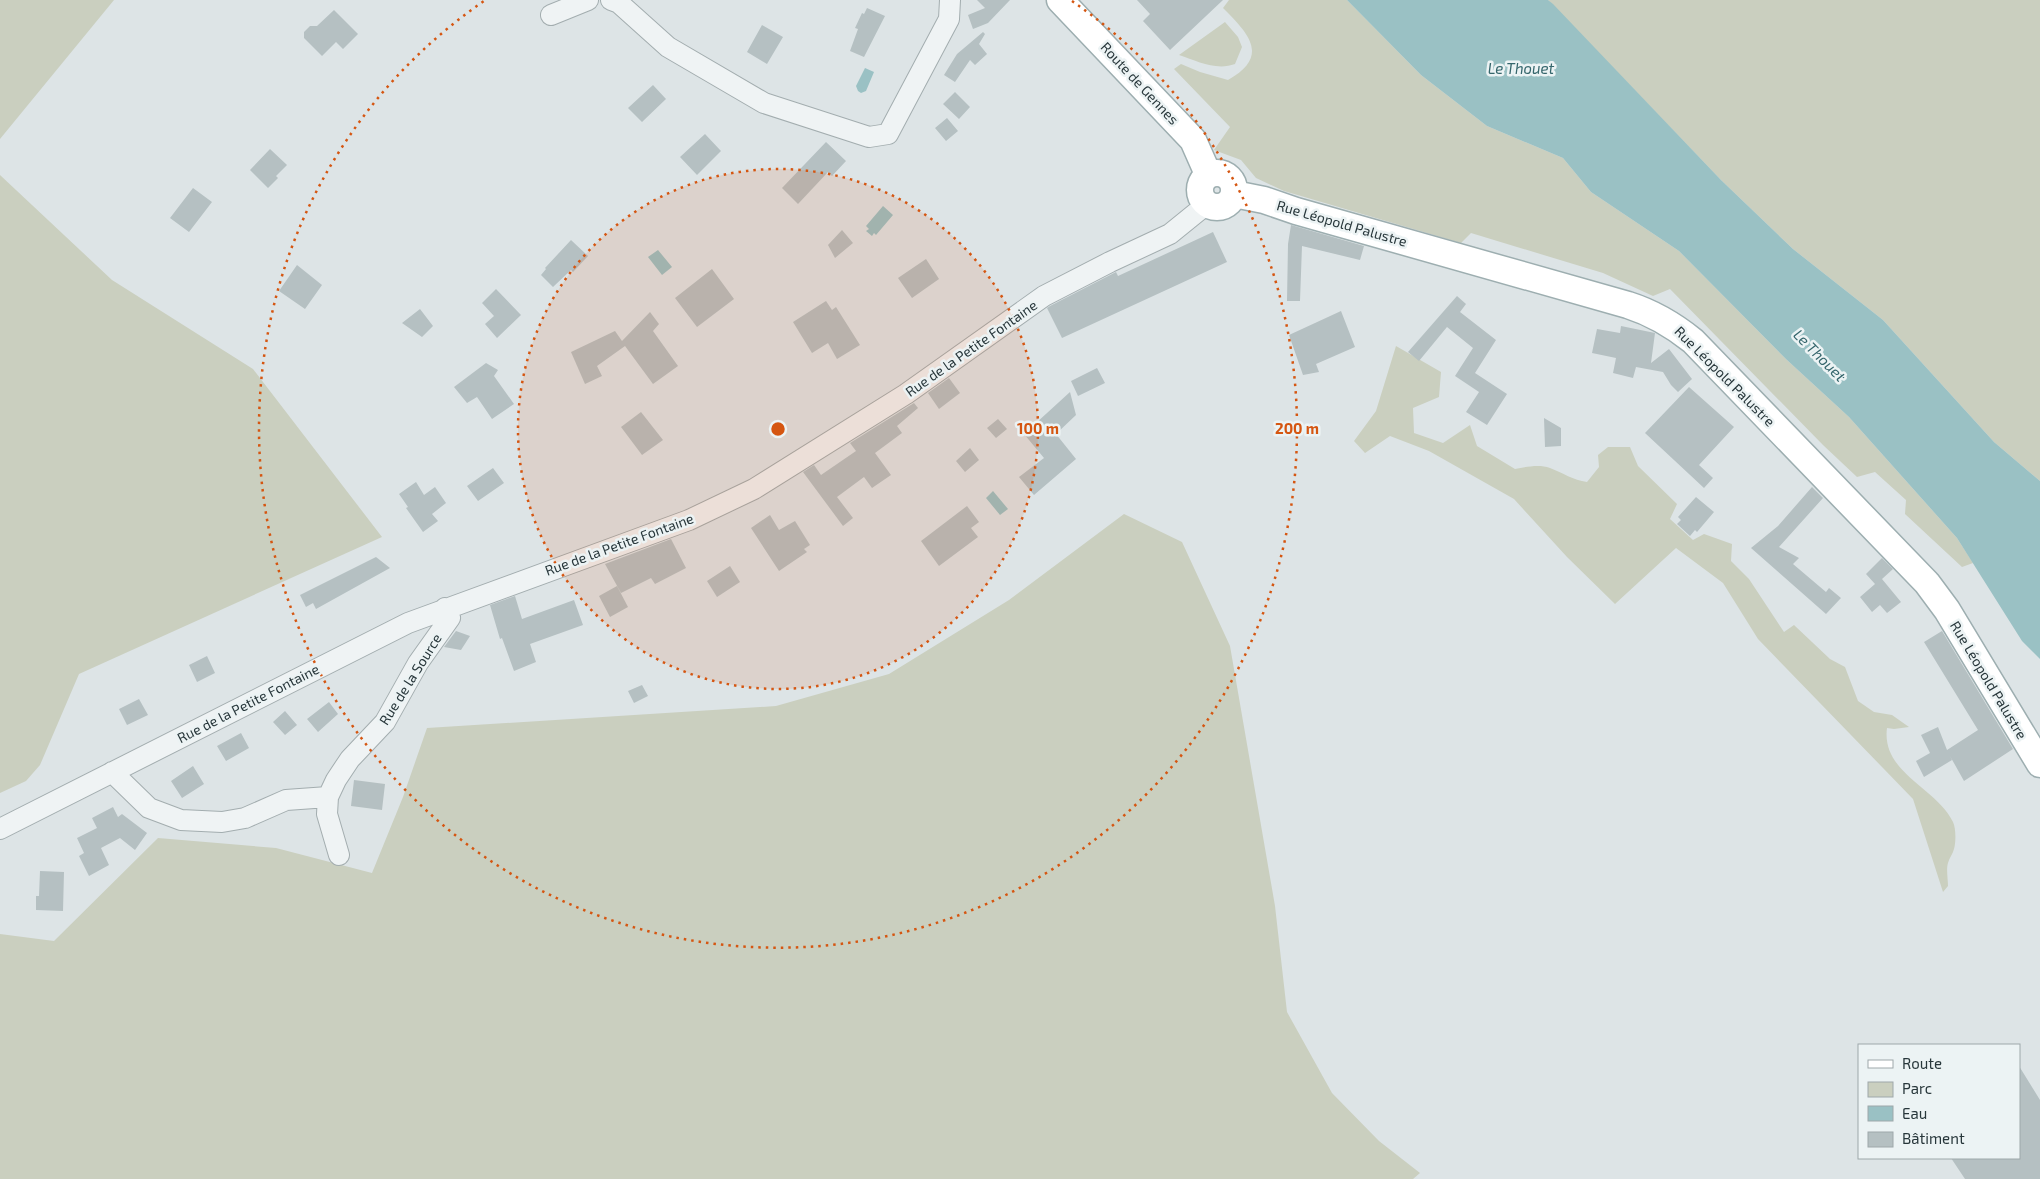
<svg xmlns="http://www.w3.org/2000/svg" width="2040" height="1179" viewBox="0 0 2040 1179" font-family="'Exo 2',sans-serif">
	<rect width="100%" height="100%" fill="#dde4e6"/>
	<path fill="#cacfbf" d="M 0,0 L 114,0 L 0,139 Z
		M 1229,0 L 1347,0 L 1421,75 L 1487,126 L 1563,158 L 1591,192 L 1679,251 L 1787,360 L 1849,417 L 1957,538 L 1973,563 L 1962,567 L 1905,514 L 1906,500 L 1875,472 L 1857,477 L 1823,445 L 1670,289 L 1653,296 L 1603,273 L 1471,233 L 1461,243 L 1284,191 L 1256,178 L 1241,160 L 1214,150 L 1230,127 L 1174,69 L 1181,64 L 1200,72 L 1228,80 C 1271,56 1248,33 1223,8 Z
		M 1548,0 L 2040,0 L 2040,481 L 1994,442 L 1883,320 L 1793,249 L 1721,180 Z
		M 1225,22 L 1238,37 L 1242,47 L 1235,64 C 1216,71 1197,61 1179,55 Z
		M 0,175 L 112,280 L 253,369 L 382,537 L 79,674 L 40,765 L 26,781 L 0,793 Z
		M 1396,346 L 1441,372 L 1439,397 L 1413,408 L 1414,433 L 1443,443 L 1470,425 L 1477,446 L 1515,469 C 1526,467 1539,464 1550,468 C 1563,473 1573,480 1587,482 L 1599,467 L 1598,455 L 1608,447 L 1630,447 L 1638,466 L 1677,504 L 1670,519 L 1693,540 L 1704,534 L 1732,544 L 1731,561 L 1749,579 L 1784,632 L 1794,625 L 1830,659 L 1845,667 L 1858,701 L 1874,712 L 1892,715 L 1909,727 L 1894,729 L 1887,728 C 1881,773 1937,788 1953,822 C 1956,828 1956,842 1954,849 C 1953,854 1949,858 1948,863 C 1946,869 1948,879 1948,886 L 1943,892 L 1913,799 L 1758,639 L 1723,583 L 1676,548 L 1615,604 L 1567,557 L 1514,499 L 1429,451 L 1390,436 L 1365,453 L 1354,441 L 1376,411 Z
		M 1124,514 L 1182,542 L 1230,646 L 1275,906 L 1287,1012 L 1332,1093 L 1379,1141 L 1420,1173 L 1413,1179 L 0,1179 L 0,934 L 54,941 L 158,838 L 276,848 L 372,873 L 403,797 L 427,728 L 776,706 L 889,674 L 1009,600 Z"/>
	<path fill="#9ac1c4" d="M 1347,0 L 1548,0 L 1553,4 L 1721,180 L 1793,249 L 1883,320 L 1994,442 L 2040,481 L 2040,659 L 2022,641 L 1957,538 L 1849,417 L 1787,360 L 1679,251 L 1591,192 L 1563,158 L 1487,126 L 1421,75 Z
		M 865,68 L 874,72 L 866,91 L 861,93 L 858,91 L 856,86 Z
		M 883,206 L 893,215 L 876,235 L 874,233 L 872,236 L 866,231 L 869,229 L 866,226 Z
		M 658,250 L 672,267 L 662,275 L 648,257 Z
		M 993,491 L 1008,509 L 1000,515 L 986,498 Z"/>
	<path fill="#b5c0c2" d="M 977,0 L 1010,0 L 988,23 L 973,29 L 968,15 L 985,8 Z
		M 1137,0 L 1223,0 L 1170,50 L 1143,21 L 1150,14 Z
		M 867,8 L 885,16 L 864,57 L 850,51 L 858,29 L 855,28 L 862,13 L 864,14 Z
		M 334,10 L 358,34 L 343,49 L 336,42 L 322,56 L 304,38 L 304,32 L 310,26 L 317,26 Z
		M 762,25 L 783,37 L 767,64 L 747,52 Z
		M 983,32 L 985,34 L 979,44 L 987,54 L 975,65 L 970,60 L 955,82 L 944,75 L 957,54 Z
		M 653,85 L 666,99 L 642,122 L 628,108 Z
		M 955,92 L 970,107 L 959,119 L 943,104 Z
		M 947,118 L 958,131 L 946,141 L 935,128 Z
		M 705,134 L 721,151 L 697,175 L 680,157 Z
		M 826,142 L 846,161 L 832,176 L 828,172 L 798,204 L 782,188 Z
		M 270,149 L 287,165 L 276,176 L 278,178 L 268,188 L 250,170 Z
		M 193,188 L 212,202 L 189,232 L 170,218 Z
		M 1291,225 L 1364,246 L 1360,260 L 1302,246 L 1300,301 L 1287,301 L 1288,244 Z
		M 842,230 L 853,243 L 835,258 L 828,245 Z
		M 1213,232 L 1227,262 L 1062,338 L 1047,308 L 1050,306 L 1116,272 L 1118,276 Z
		M 571,240 L 588,256 L 573,272 L 571,270 L 553,287 L 541,275 L 546,269 L 545,268 Z
		M 926,259 L 939,279 L 912,298 L 898,278 Z
		M 297,265 L 322,285 L 305,309 L 279,291 Z
		M 712,269 L 734,299 L 697,327 L 675,298 Z
		M 496,289 L 521,315 L 497,338 L 485,324 L 494,316 L 482,303 Z
		M 1457,296 L 1466,304 L 1460,312 L 1496,340 L 1475,373 L 1507,394 L 1487,425 L 1466,412 L 1479,392 L 1455,376 L 1473,348 L 1447,327 L 1419,361 L 1408,352 Z
		M 826,301 L 832,310 L 836,307 L 860,345 L 837,359 L 828,343 L 812,353 L 793,322 Z
		M 420,309 L 433,326 L 422,337 L 402,323 Z
		M 1341,311 L 1355,347 L 1316,364 L 1319,372 L 1303,375 L 1289,335 Z
		M 650,312 L 659,324 L 653,331 L 678,366 L 653,384 L 625,346 L 597,366 L 602,376 L 585,384 L 571,352 L 615,331 L 622,341 Z
		M 1621,326 L 1655,333 L 1651,363 L 1669,349 L 1692,379 L 1678,392 L 1671,385 L 1663,372 L 1636,367 L 1633,378 L 1613,373 L 1616,358 L 1592,353 L 1597,329 L 1620,333 Z
		M 486,363 L 498,370 L 494,376 L 514,404 L 492,419 L 477,397 L 467,403 L 454,387 Z
		M 1097,368 L 1105,383 L 1078,396 L 1071,381 Z
		M 949,378 L 960,393 L 939,409 L 928,393 Z
		M 1689,387 L 1734,427 L 1699,465 L 1713,478 L 1704,488 L 1645,433 Z
		M 1070,392 L 1076,415 L 1056,434 L 1076,459 L 1034,495 L 1019,477 L 1044,458 L 1024,434 Z
		M 914,403 L 918,408 L 897,426 L 902,433 L 875,453 L 891,475 L 872,488 L 864,477 L 837,497 L 853,518 L 843,526 L 803,472 L 814,465 L 821,475 L 856,451 L 850,443 Z
		M 641,412 L 663,440 L 642,455 L 621,427 Z
		M 1544,418 L 1561,428 L 1561,446 L 1545,447 Z
		M 998,419 L 1007,429 L 996,438 L 987,428 Z
		M 970,448 L 979,460 L 965,472 L 956,461 Z
		M 493,468 L 504,483 L 478,501 L 467,486 Z
		M 416,482 L 424,495 L 435,487 L 446,503 L 432,514 L 438,521 L 423,532 L 406,508 L 408,507 L 399,494 Z
		M 1812,487 L 1823,498 L 1779,547 L 1799,558 L 1793,564 L 1826,592 L 1829,588 L 1841,598 L 1826,614 L 1751,548 L 1778,526 Z
		M 1696,497 L 1714,512 L 1697,532 L 1695,530 L 1690,536 L 1677,524 L 1681,520 L 1678,517 Z
		M 967,506 L 979,522 L 971,528 L 978,537 L 939,566 L 921,541 Z
		M 770,515 L 779,530 L 795,521 L 810,545 L 804,549 L 807,552 L 779,571 L 751,528 Z
		M 671,539 L 686,568 L 655,584 L 651,578 L 621,593 L 605,564 Z
		M 376,557 L 390,568 L 316,609 L 313,603 L 306,607 L 300,595 Z
		M 1882,558 L 1893,569 L 1882,579 L 1901,602 L 1887,613 L 1880,605 L 1872,612 L 1860,597 L 1875,584 L 1866,574 Z
		M 730,566 L 740,582 L 717,597 L 707,581 Z
		M 617,586 L 628,607 L 610,617 L 599,596 Z
		M 515,596 L 522,619 L 574,600 L 583,625 L 530,644 L 536,662 L 514,671 L 502,638 L 500,639 L 490,605 Z
		M 456,631 L 470,636 L 461,650 L 444,647 Z
		M 1942,631 L 2013,749 L 1964,781 L 1950,756 L 1952,760 L 1924,777 L 1916,761 L 1930,753 L 1921,735 L 1938,727 L 1947,750 L 1978,730 L 1924,642 Z
		M 207,656 L 215,673 L 197,682 L 189,665 Z
		M 642,685 L 648,696 L 634,703 L 628,691 Z
		M 139,699 L 148,715 L 127,725 L 119,709 Z
		M 329,702 L 338,714 L 318,732 L 307,719 Z
		M 285,711 L 297,725 L 285,735 L 273,722 Z
		M 241,733 L 249,748 L 226,761 L 217,746 Z
		M 193,766 L 204,784 L 182,798 L 171,781 Z
		M 354,780 L 385,784 L 382,810 L 351,806 Z
		M 113,807 L 118,817 L 122,814 L 147,833 L 135,850 L 120,838 L 101,848 L 109,865 L 89,876 L 79,856 L 84,853 L 77,838 L 97,828 L 92,818 Z
		M 40,871 L 64,872 L 63,911 L 36,910 L 36,896 L 39,896 Z
		M 2019,1066 L 2040,1100 L 2040,1179 L 1965,1179 L 1951,1158 L 2019,1158 Z"/>
	<g fill="none" stroke-linecap="round" stroke-linejoin="round">
		<defs>
			<path id="minor" d="M 611,0 L 619,3 L 668,47 L 764,103 L 869,137 L 888,134 L 949,19 L 950,0
				M 551,15 L 588,0
				M 112,772 L 149,808 L 181,820 L 222,822 L 245,818 L 286,800 L 328,797
				M 0,829 L 408,623 L 689,520 L 754,489 L 906,394 L 1044,296 L 1110,262 L 1170,234 L 1207,204
				M 339,855 L 327,814 L 328,797 L 336,780 L 350,759 L 385,722 L 418,663 L 450,618 L 445,608"/>
			<path id="major" d="M 1060,0 L 1193,140 L 1208,174
				M1200 190a17 17 0 1 1 34 0a17 17 0 1 1-34 0Z
				M 1234,194 L 1264,200 L 1296,211 L 1628,305 C 1653,313 1672,324 1693,341 L 1927,583 L 1947,610 L 2040,764"/>
		</defs>
		<use href="#minor" stroke="#a3adaf" stroke-width="22"/>
		<use href="#major" stroke="#9daeb0" stroke-width="29"/>
		<use href="#minor" stroke="#eff3f4" stroke-width="20"/>
		<use href="#major" stroke="#fff" stroke-width="26"/>
	</g>
	<circle cx="778" cy="429" r="260" fill="#d55611" fill-opacity=".12"/>
	<g fill="none" stroke="#d55611" stroke-width="2.5" stroke-dasharray="2.5 5">
		<circle cx="778" cy="429" r="260"/>
		<path d="M1072 1A519 519 0 1 1 484 1"/>
	</g>
	<g text-anchor="middle" dominant-baseline="central" stroke-width="5" stroke-linejoin="round" paint-order="stroke">
		<g font-size="14" fill="#28373b" stroke="#ecf3f4">
			<text transform="translate(1140 83) rotate(47)">Route de Gennes</text>
			<text transform="translate(1342 223) rotate(16)">Rue Léopold Palustre</text>
			<text transform="translate(971 348) rotate(-35)">Rue de la Petite Fontaine</text>
			<text transform="translate(1725 376) rotate(45)">Rue Léopold Palustre</text>
			<text transform="translate(619 544) rotate(-20)">Rue de la Petite Fontaine</text>
			<text transform="translate(410 679) rotate(-58)">Rue de la Source</text>
			<text transform="translate(1989 680) rotate(59)">Rue Léopold Palustre</text>
			<text transform="translate(248 703) rotate(-27)">Rue de la Petite Fontaine</text>
		</g>
		<g font-size="15" font-style="italic" fill="#35666c" stroke="#ecf3f4">
			<text x="1521" y="68">Le Thouet</text>
			<text transform="translate(1820 355) rotate(45)">Le Thouet</text>
		</g>
	</g>
	<circle cx="778" cy="429" r="8" fill="#d55611" stroke="#ecf3f4" stroke-width="2.5"/>
	<g font-size="15" text-anchor="middle" font-weight="bold" fill="#d55611" stroke="#ecf3f4" stroke-width="5" stroke-linejoin="round" paint-order="stroke">
		<text x="1038" y="434">100 m</text>
		<text x="1297" y="434">200 m</text>
	</g>
	<rect x="1858" y="1044" width="162" height="115" fill="#ecf3f4" stroke="#9ea8aa"/>
	<rect x="1868" y="1060" width="25" height="8" fill="#ffffff" stroke="#9ea8aa"/>
	<text x="1902" y="1069" font-size="15" fill="#28373b">Route</text>
	<rect x="1868" y="1082" width="25" height="15" fill="#cacfbf" stroke="#9ea8aa"/>
	<text x="1902" y="1094" font-size="15" fill="#28373b">Parc</text>
	<rect x="1868" y="1106" width="25" height="15" fill="#9ac1c4" stroke="#9ea8aa"/>
	<text x="1902" y="1119" font-size="15" fill="#28373b">Eau</text>
	<rect x="1868" y="1132" width="25" height="15" fill="#b5c0c2" stroke="#9ea8aa"/>
	<text x="1902" y="1144" font-size="15" fill="#28373b">Bâtiment</text>
</svg>
